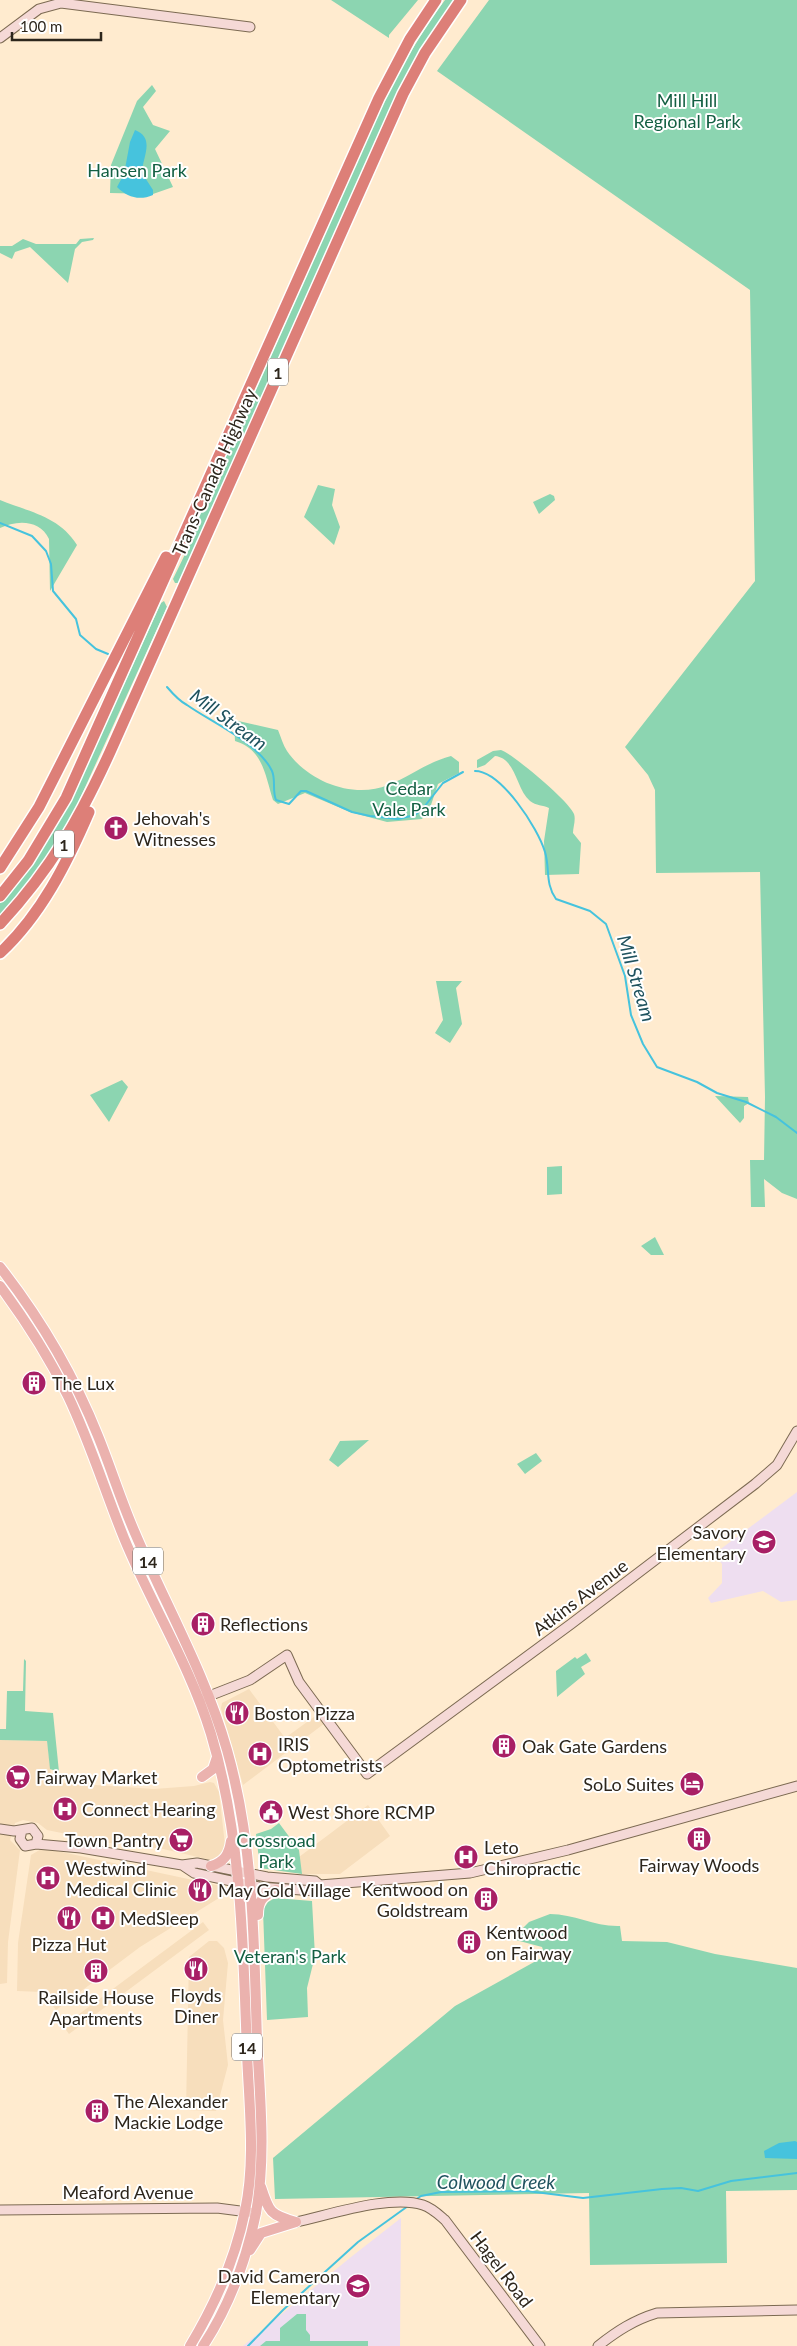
<svg xmlns="http://www.w3.org/2000/svg" width="797" height="2346" viewBox="0 0 797 2346" font-family="Lato,sans-serif">
	<rect width="100%" height="100%" fill="#ffebcf"/>
	<path fill="#f7debc" d="M 249,1689 L 285,1738 L 318,1714 L 325,1723 L 243,1785 L 221,1708 L 222,1703 Z
		M 0,1740 L 47,1741 L 52,1782 L 154,1789 L 194,1786 L 210,1782 L 214,1783 L 219,1792 L 225,1845 L 223,1852 L 218,1858 L 211,1860 L 163,1849 L 110,1843 L 47,1830 L 38,1823 L 23,1820 L 15,1823 L 10,1840 L 20,1850 L 8,1942 L 7,1983 L 0,1984 Z
		M 368,1805 L 390,1836 L 340,1874 L 301,1874 L 299,1857 Z
		M 43,1848 L 221,1886 L 219,1898 L 140,1947 L 56,2010 L 43,1992 L 17,1991 L 18,1943 L 31,1855 Z
		M 203,1922 L 209,1930 L 69,2034 L 63,2026 Z
		M 209,1941 L 217,1941 L 224,1948 L 228,1963 L 223,2020 L 228,2065 L 216,2111 L 186,2110 L 189,1957 Z"/>
	<path fill="#eedef0" d="M 797,1492 L 797,1600 L 781,1602 L 763,1591 L 711,1603 L 708,1598 L 722,1583 L 722,1564 L 714,1554 Z
		M 401,2218 L 400,2346 L 243,2346 L 351,2257 Z"/>
	<path fill="#8cd5b1" d="M 331,0 L 418,0 L 389,35 L 389,38 Z
		M 445,0 L 455,0 L 423,45 L 399,91 L 181,578 L 178,583 L 175,583 L 173,579 L 191,542 L 198,518 C 244,417 289,315 334,214 C 367,141 396,65 445,0 Z
		M 489,0 L 797,0 L 797,1199 L 782,1193 L 764,1179 L 765,1207 L 751,1207 L 750,1160 L 764,1160 L 765,1097 L 760,872 L 656,873 L 655,790 L 648,775 L 625,747 L 755,581 L 750,290 L 437,71 Z
		M 152,85 L 156,91 L 143,107 L 153,125 L 170,131 L 155,149 L 173,187 L 153,194 L 110,193 L 111,165 L 137,101 Z
		M 94,238 L 93,240 L 82,242 L 75,249 L 68,283 L 30,247 L 15,252 L 12,259 L 0,253 L 0,246 L 12,246 L 23,239 L 36,244 L 76,244 L 80,239 Z
		M 318,485 L 335,489 L 332,505 L 340,527 L 334,545 L 304,517 Z
		M 550,494 L 554,496 L 555,500 L 539,514 L 533,502 Z
		M 0,500 C 29,512 59,516 77,545 L 50,591 L 49,539 C 40,519 16,520 0,528 Z
		M 164,601 L 167,607 L 72,816 L 39,871 L 0,917 L 0,903 L 34,862 L 76,790 L 161,603 Z
		M 234,720 L 278,730 C 281,737 283,745 287,751 C 309,783 355,799 388,785 C 412,776 425,763 451,756 L 459,762 L 459,773 L 438,784 L 430,808 L 422,819 L 387,822 L 350,812 L 305,793 L 278,804 L 273,800 C 265,775 263,749 235,741 Z
		M 501,750 C 513,754 570,802 574,814 C 576,820 573,827 573,833 L 581,843 L 579,874 L 545,875 L 544,841 L 549,808 C 543,805 536,806 530,801 C 516,789 516,758 495,756 L 485,765 L 477,768 L 477,760 L 493,751 Z
		M 436,981 L 462,981 L 456,988 L 462,1024 L 450,1043 L 435,1033 L 443,1020 Z
		M 122,1080 L 128,1087 L 109,1122 L 90,1095 Z
		M 715,1096 L 748,1097 L 749,1103 L 744,1106 L 744,1118 L 740,1123 Z
		M 562,1166 L 562,1194 L 547,1195 L 547,1167 Z
		M 655,1237 L 664,1255 L 651,1255 L 641,1246 Z
		M 369,1440 L 338,1467 L 329,1460 L 340,1441 Z
		M 536,1453 L 542,1461 L 525,1474 L 517,1464 Z
		M 586,1653 L 591,1661 L 581,1667 L 585,1674 L 557,1697 L 556,1671 L 575,1657 L 577,1659 Z
		M 24,1659 L 26,1661 L 25,1711 L 53,1713 L 59,1772 L 50,1769 L 47,1741 L 0,1740 L 0,1729 L 6,1729 L 7,1691 L 23,1691 Z
		M 279,1823 L 299,1850 L 302,1874 L 260,1868 L 256,1834 L 271,1829 Z
		M 275,1898 L 312,1901 L 315,1956 L 307,1988 L 308,2017 L 267,2020 L 263,1910 L 268,1902 Z
		M 550,1914 C 575,1914 595,1927 620,1926 L 622,1941 L 667,1942 L 715,1954 L 797,1968 L 797,2190 L 726,2191 L 727,2263 L 590,2265 L 589,2193 L 275,2199 L 273,2158 L 455,2006 L 545,1956 L 542,1947 L 512,1939 L 529,1922 Z
		M 297,2314 L 306,2314 L 306,2330 L 310,2335 L 310,2341 L 368,2341 L 368,2346 L 260,2346 L 266,2341 L 280,2341 L 280,2328 Z"/>
	<path fill="#46c3dd" d="M 135,130 C 156,138 142,158 142,173 L 153,190 L 153,195 C 139,201 127,197 117,187 L 124,174 L 130,142 Z
		M 795,2141 L 797,2142 L 797,2159 L 765,2158 L 764,2151 L 779,2143 Z"/>
	<g fill="none" stroke-linecap="round" stroke-linejoin="round">
		<path stroke="#46c3dd" stroke-width="2" d="M 0,523 L 32,536 L 46,551 L 51,564 L 53,591 L 76,619 L 80,635 L 96,649 L 108,654
			M 167,687 C 173,694 179,701 187,705 C 211,722 259,743 272,771 C 276,780 272,790 276,800 L 289,804 L 301,791 L 306,791 L 352,812 L 370,816 L 398,819 L 415,815 L 424,807 L 443,783 L 463,772
			M 475,771 C 501,771 538,828 545,852 C 550,868 545,884 556,899 L 590,911 L 606,924 L 625,976 L 631,1015 L 643,1044 L 657,1067 L 697,1082 L 717,1093 L 746,1102 L 776,1117 L 797,1133
			M 415,2200 L 421,2196 L 441,2192 L 527,2191 L 583,2198 L 662,2189 L 681,2188 L 698,2191 L 731,2181 L 797,2173
			M 248,2346 L 283,2310 L 358,2242 L 408,2206"/>
		<defs>
			<path id="secondary" d="M 0,38 L 39,9 L 61,3 L 250,27
				M 204,1698 L 250,1680 L 287,1655 L 299,1682 L 367,1774 L 571,1624 L 755,1484 L 777,1465 L 797,1431
				M 0,1829 L 14,1831 L 32,1828 L 38,1836 L 36,1844
				M 22,1830 L 20,1839 L 25,1846 L 36,1844 L 81,1848 L 182,1865 L 197,1863 L 267,1877 L 315,1881 L 320,1885 L 470,1873 L 568,1850 L 797,1786
				M 182,1865 L 194,1873 L 259,1887 L 315,1891 L 320,1885
				M 0,2210 L 217,2208 L 256,2213
				M 296,2222 C 329,2215 391,2194 423,2205 C 432,2208 438,2214 445,2220 L 540,2346
				M 598,2346 C 617,2331 634,2320 657,2313 L 797,2310"/>
			<path id="primary" d="M 0,1267 C 40,1318 74,1376 98,1436 C 111,1468 121,1501 135,1533 C 166,1606 205,1673 227,1750 C 254,1845 254,1943 257,2041 C 260,2098 266,2157 256,2213 C 246,2261 230,2305 203,2346
				M 0,1286 C 26,1321 49,1357 68,1396 C 90,1442 105,1491 124,1538 C 151,1604 190,1665 211,1734 C 242,1838 243,1946 247,2053 C 249,2105 256,2160 245,2211 C 235,2260 216,2303 190,2346
				M 202,1777 L 213,1769 L 217,1757
				M 211,1866 C 224,1862 229,1855 231,1841
				M 258,1915 C 258,1900 263,1896 276,1890
				M 261,2187 C 269,2212 270,2215 296,2222
				M 250,2250 L 261,2233 L 296,2222"/>
			<path id="highway" d="M 0,868 L 39,807 L 166,557
				M 0,896 L 28,861 L 66,798 L 379,98 L 410,39 L 436,0
				M 0,924 C 51,869 79,820 110,752 L 403,94 L 425,53 L 461,0
				M 0,953 C 41,915 67,863 89,812"/>
		</defs>
		<use href="#secondary" stroke="#7c6a52" stroke-width="11"/>
		<use href="#primary" stroke="#fff" stroke-width="12"/>
		<use href="#highway" stroke="#fff" stroke-width="14"/>
		<use href="#secondary" stroke="#f5d9d6" stroke-width="9"/>
		<use href="#primary" stroke="#ebb2ae" stroke-width="10"/>
		<use href="#highway" stroke="#dd7f78" stroke-width="11"/>
	</g>
	<defs>
		<symbol id="church-disc" viewBox="-11 -11 22 22"><circle r="9.5" fill="#a81f65" stroke="#fff"/><path d="M-1.2-6h2.4v3.5h3.3v2.4h-3.3V6h-2.4V-.1h-3.3v-2.4h3.3Z" fill="#fff"/></symbol>
		<symbol id="building-disc" viewBox="-11 -11 22 22"><circle r="9.5" fill="#a81f65" stroke="#fff"/><path d="M-4-6H4V6H1V3H-1V6H-4ZM-2.5-4.3h1.7v1.8h-1.7ZM.8-4.3h1.7v1.8H.8ZM-2.5-1h1.7V.8h-1.7ZM.8-1h1.7V.8H.8Z" fill="#fff"/></symbol>
		<symbol id="school-disc" viewBox="-11 -11 22 22"><circle r="9.5" fill="#a81f65" stroke="#fff"/><path d="M0-5L7-2L0 1L-7-2ZM-4 1L0 2.5L4 1V4Q0 6-4 4Z" fill="#fff"/></symbol>
		<symbol id="restaurant-disc" viewBox="-11 -11 22 22"><circle r="9.5" fill="#a81f65" stroke="#fff"/><path d="M-5-6h1v4h1v-4h1v4h1v-4h1v5L-1.5 .5V6h-2V.5L-5-1ZM5-6V6H3V1.5H1.5Q1.5-4 5-6Z" fill="#fff"/></symbol>
		<symbol id="hospital-disc" viewBox="-11 -11 22 22"><circle r="9.5" fill="#a81f65" stroke="#fff"/><path d="M-5-5h3v3.5h4V-5h3V5h-3V1.5h-4V5h-3Z" fill="#fff"/></symbol>
		<symbol id="supermarket-disc" viewBox="-11 -11 22 22"><circle r="9.5" fill="#a81f65" stroke="#fff"/><path d="M-6-5.5h2.5l.6 2H6L4.5 2H-2.5L-4.4-4H-6ZM-1.5 3.2a1.3 1.3 0 1 0 .1 0ZM3 3.2a1.3 1.3 0 1 0 .1 0Z" fill="#fff"/></symbol>
		<symbol id="hotel-disc" viewBox="-11 -11 22 22"><circle r="9.5" fill="#a81f65" stroke="#fff"/><path d="M-6-4.5h1.5V1H6V5H4.5V3h-9V5H-6ZM-4 0a1.8 1.8 0 1 1 3.6 0ZM.5 0V-2.5h3Q6-2.5 6 0Z" fill="#fff"/></symbol>
		<symbol id="civic-disc" viewBox="-11 -11 22 22"><circle r="9.5" fill="#a81f65" stroke="#fff"/><path d="M-.6-6.5H3V-4.5H.6V-3L4-1V1h2V6H-6V1h2V-1L-.6-3ZM-1.2 2.5V6h2.4V2.5Z" fill="#fff"/></symbol>
	</defs>
	<g fill-rule="evenodd">
		<use href="#church-disc" x="102" y="814" width="28" height="28"/>
		<use href="#building-disc" x="20" y="1369" width="28" height="28"/>
		<use href="#school-disc" x="750" y="1528" width="28" height="28"/>
		<use href="#building-disc" x="189" y="1610" width="28" height="28"/>
		<use href="#restaurant-disc" x="223" y="1699" width="28" height="28"/>
		<use href="#building-disc" x="490" y="1732" width="28" height="28"/>
		<use href="#hospital-disc" x="246" y="1740" width="28" height="28"/>
		<use href="#supermarket-disc" x="4" y="1763" width="28" height="28"/>
		<use href="#hotel-disc" x="678" y="1770" width="28" height="28"/>
		<use href="#hospital-disc" x="51" y="1795" width="28" height="28"/>
		<use href="#civic-disc" x="257" y="1798" width="28" height="28"/>
		<use href="#building-disc" x="685" y="1825" width="28" height="28"/>
		<use href="#supermarket-disc" x="167" y="1826" width="28" height="28"/>
		<use href="#hospital-disc" x="452" y="1843" width="28" height="28"/>
		<use href="#hospital-disc" x="34" y="1864" width="28" height="28"/>
		<use href="#restaurant-disc" x="186" y="1876" width="28" height="28"/>
		<use href="#building-disc" x="472" y="1885" width="28" height="28"/>
		<use href="#restaurant-disc" x="55" y="1904" width="28" height="28"/>
		<use href="#hospital-disc" x="89" y="1904" width="28" height="28"/>
		<use href="#building-disc" x="455" y="1928" width="28" height="28"/>
		<use href="#restaurant-disc" x="182" y="1955" width="28" height="28"/>
		<use href="#building-disc" x="82" y="1957" width="28" height="28"/>
		<use href="#building-disc" x="83" y="2097" width="28" height="28"/>
		<use href="#school-disc" x="344" y="2272" width="28" height="28"/>
	</g>
	<g text-anchor="middle" dominant-baseline="central" stroke-width="4" stroke-linejoin="round" paint-order="stroke">
		<g fill="#fff" stroke="#6c6760" stroke-width="1">
			<rect x="268" y="358.5" width="20" height="27" rx="4"/>
			<rect x="54" y="830.5" width="20" height="27" rx="4"/>
			<rect x="133" y="1547.5" width="30" height="27" rx="4"/>
			<rect x="232" y="2033.5" width="30" height="27" rx="4"/>
		</g>
		<g font-size="16" font-weight="bold" fill="#2d261c">
			<text x="278" y="372">1</text>
			<text x="64" y="844">1</text>
			<text x="148" y="1561">14</text>
			<text x="247" y="2047">14</text>
		</g>
		<g font-size="18" fill="#135f42" stroke="#fff">
			<text x="687" y="100">Mill Hill<tspan x="687" dy="21">Regional Park</tspan></text>
			<text x="137" y="170">Hansen Park</text>
			<text x="409" y="788">Cedar<tspan x="409" dy="21">Vale Park</tspan></text>
			<text x="276" y="1840">Crossroad<tspan x="276" dy="21">Park</tspan></text>
			<text x="290" y="1956">Veteran's Park</text>
		</g>
		<g font-size="18" fill="#2d261c" stroke="#fff">
			<text transform="translate(214 472) rotate(-66)">Trans-Canada Highway</text>
			<text transform="translate(580 1597) rotate(-37)">Atkins Avenue</text>
			<text x="128" y="2192">Meaford Avenue</text>
			<text transform="translate(502 2269) rotate(53)">Hagel Road</text>
		</g>
		<g font-size="18" fill="#2d261c" stroke="#fff" text-anchor="start">
			<text x="134" y="818">Jehovah's<tspan x="134" dy="21">Witnesses</tspan></text>
			<text x="52" y="1383">The Lux</text>
			<text x="746" y="1532" text-anchor="end">Savory<tspan x="746" dy="21">Elementary</tspan></text>
			<text x="220" y="1624">Reflections</text>
			<text x="254" y="1713">Boston Pizza</text>
			<text x="278" y="1744">IRIS<tspan x="278" dy="21">Optometrists</tspan></text>
			<text x="522" y="1746">Oak Gate Gardens</text>
			<text x="36" y="1777">Fairway Market</text>
			<text x="674" y="1784" text-anchor="end">SoLo Suites</text>
			<text x="82" y="1809">Connect Hearing</text>
			<text x="288" y="1812">West Shore RCMP</text>
			<text x="164" y="1840" text-anchor="end">Town Pantry</text>
			<text x="484" y="1847">Leto<tspan x="484" dy="21">Chiropractic</tspan></text>
			<text x="699" y="1865" text-anchor="middle">Fairway Woods</text>
			<text x="66" y="1868">Westwind<tspan x="66" dy="21">Medical Clinic</tspan></text>
			<text x="468" y="1889" text-anchor="end">Kentwood on<tspan x="468" dy="21">Goldstream</tspan></text>
			<text x="218" y="1890">May Gold Village</text>
			<text x="120" y="1918">MedSleep</text>
			<text x="486" y="1932">Kentwood<tspan x="486" dy="21">on Fairway</tspan></text>
			<text x="69" y="1944" text-anchor="middle">Pizza Hut</text>
			<text x="196" y="1995" text-anchor="middle">Floyds<tspan x="196" dy="21">Diner</tspan></text>
			<text x="96" y="1997" text-anchor="middle">Railside House<tspan x="96" dy="21">Apartments</tspan></text>
			<text x="114" y="2101">The Alexander<tspan x="114" dy="21">Mackie Lodge</tspan></text>
			<text x="340" y="2276" text-anchor="end">David Cameron<tspan x="340" dy="21">Elementary</tspan></text>
		</g>
		<g font-size="19" font-style="italic" fill="#20535f" stroke="#fff">
			<text transform="translate(229 719) rotate(36)">Mill Stream</text>
			<text transform="translate(637 978) rotate(73)">Mill Stream</text>
			<text x="496" y="2181">Colwood Creek</text>
		</g>
	</g>
	<path d="M12 32v8h89v-8" fill="none" stroke="#2d261c" stroke-width="2.5"/>
	<text x="20" y="32" font-size="15" fill="#2d261c" stroke="#ffffff" stroke-width="4" paint-order="stroke">100 m</text>
</svg>
